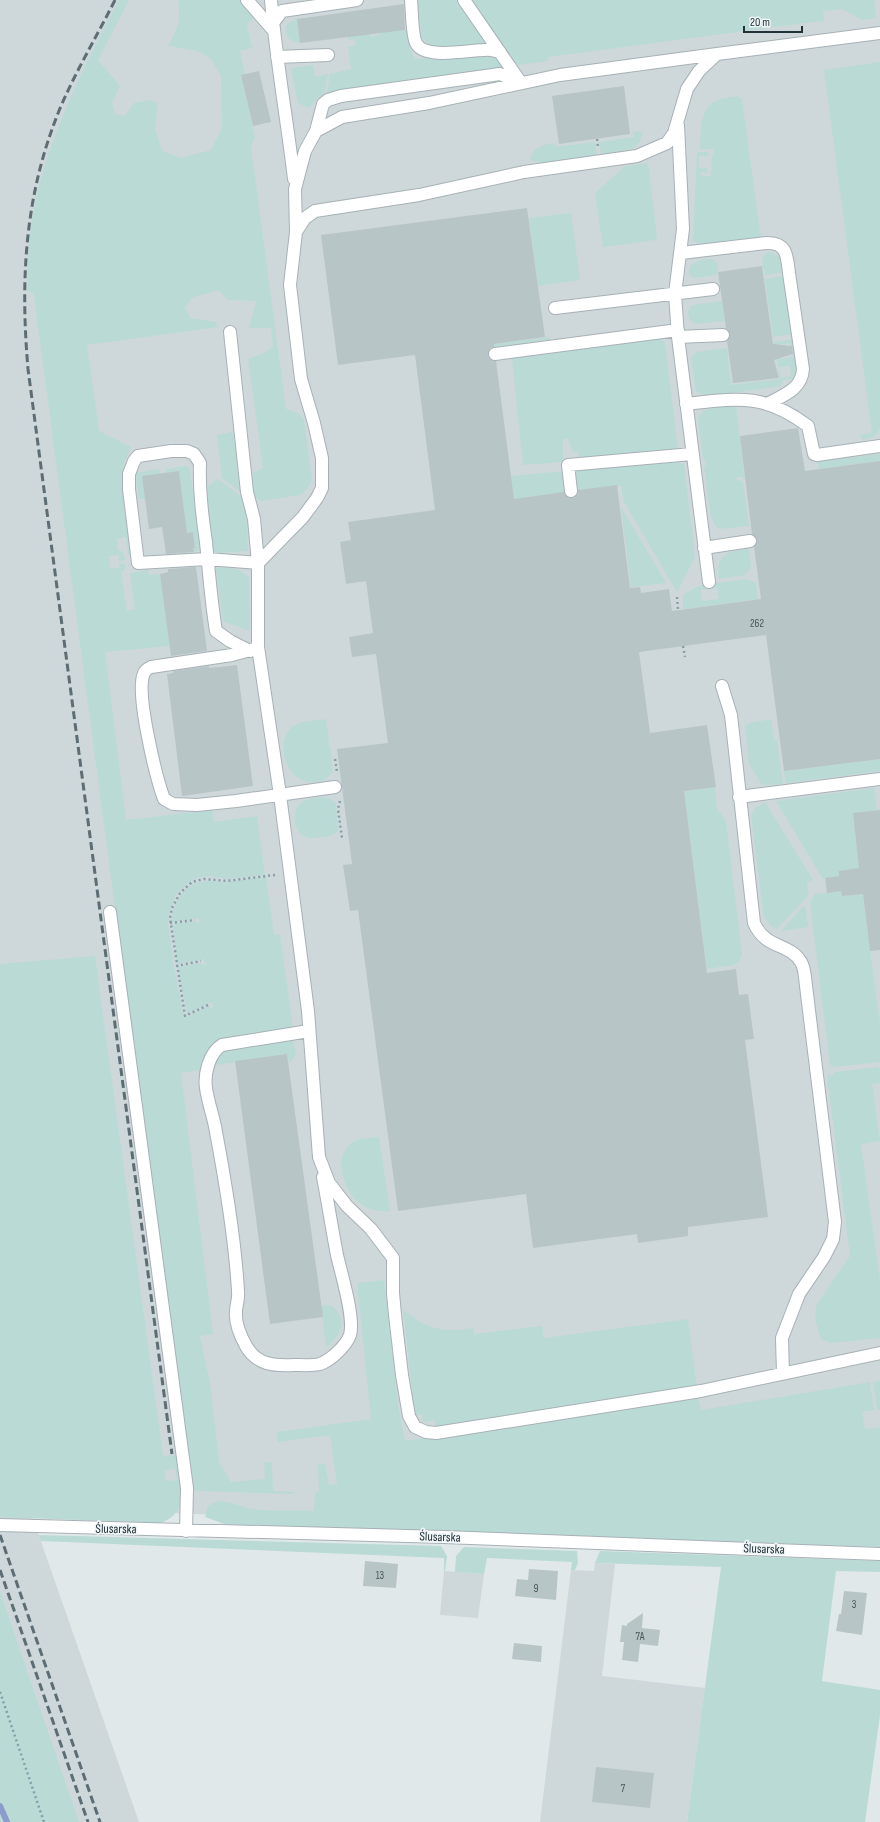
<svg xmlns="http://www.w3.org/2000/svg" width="880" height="1822" viewBox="0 0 880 1822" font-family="'Sofia Sans Condensed',sans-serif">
	<rect width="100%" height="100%" fill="#e0e8ea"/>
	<path fill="#ced8da" d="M 0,0 L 880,0 L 880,1535 L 196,1514 L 29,1507 L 139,1822 L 30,1822 L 0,1734 Z
		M 595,1563 L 615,1564 L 602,1676 L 705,1688 L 687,1822 L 540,1822 L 571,1570 L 594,1571 Z
		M 444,1571 L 484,1574 L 478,1618 L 440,1615 Z"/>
	<path fill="#badad5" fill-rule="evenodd" d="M 119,0 L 129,0 L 98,60 L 120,86 L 112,103 L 115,114 L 125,116 L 134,103 L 150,100 L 158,103 L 155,128 L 162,151 L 181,158 L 211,150 L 222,128 L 221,76 L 211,59 L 198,51 L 168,46 C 178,28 181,21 178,0 L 242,0 L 255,17 L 247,24 L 252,48 L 240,51 L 245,74 L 241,75 L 255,137 L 251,147 L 286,409 L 298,413 L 304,420 L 312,480 L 307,489 L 300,495 L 262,501 C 250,498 251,485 250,475 L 263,468 L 248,359 L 266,352 L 273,346 L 271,328 L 249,328 L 256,301 L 227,300 L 219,290 L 193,297 L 185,307 L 190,318 L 216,322 L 218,327 L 87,345 L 99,431 L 131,447 L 124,463 L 122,475 L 133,559 L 128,554 L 126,537 L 117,539 L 118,550 L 123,552 L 125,560 L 119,561 L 119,555 L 109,556 L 110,568 L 119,568 L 119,564 L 125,563 L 125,569 L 121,572 L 127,611 L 135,609 L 130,573 L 148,570 L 149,575 L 160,574 L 170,646 L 105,652 L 126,820 L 212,810 L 214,822 L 257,816 L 265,875 L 226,879 L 212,876 L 196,878 L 189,882 L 176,894 L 169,914 L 168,923 L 174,967 L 184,1018 L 209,1006 L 210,1008 L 214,1007 L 211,1002 L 187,1014 L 178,967 L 201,963 L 202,965 L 206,964 L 204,959 L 177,964 L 173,924 L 196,921 L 196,923 L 200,923 L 199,918 L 172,922 C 172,902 185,882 207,881 C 213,880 220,882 226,883 L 226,882 L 266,877 L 274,935 L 280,934 L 293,1028 L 231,1038 L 201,1070 L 181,1073 L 213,1334 L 200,1336 L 211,1389 L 219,1462 L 231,1482 L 265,1479 L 264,1462 L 272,1463 L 273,1491 L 296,1492 L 292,1494 L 196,1491 L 194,1489 L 171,1331 L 34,296 L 32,293 L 27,291 C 28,270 28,248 31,227 C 43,145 81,72 119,0 Z
		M 417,0 L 460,0 L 490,44 L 437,48 L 430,45 L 422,38 Z
		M 471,0 L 874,0 L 876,18 L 862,20 L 842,9 L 823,11 L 824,22 L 820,21 L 548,57 L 548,61 L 519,65 L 514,62 Z
		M 297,18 L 297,19 L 300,43 L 289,39 L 285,31 L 287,24 Z
		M 409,29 L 409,46 L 415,59 L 482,54 L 497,59 L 505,67 L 327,93 L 330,74 L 351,69 L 348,47 L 355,45 L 355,39 L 348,40 L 348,36 L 370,34 L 371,37 L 380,35 L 380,33 Z
		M 880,62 L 880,429 L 875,436 L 863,440 L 859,435 L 872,433 L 824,70 Z
		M 313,65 L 315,77 L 328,74 L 324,94 L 318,98 L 309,108 L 298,103 L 291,68 Z
		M 738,96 L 742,100 L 761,238 L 701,245 L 693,241 L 697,152 L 707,152 L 709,154 L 709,156 L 699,156 L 699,168 L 707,168 L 708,173 L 701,172 L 700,175 L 711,177 L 712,156 L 714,152 L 714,149 L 700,149 C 701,134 699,109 715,101 C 722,98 731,97 738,96 Z
		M 642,131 C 643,153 617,153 601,155 L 599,142 L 634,137 L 633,132 Z
		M 595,142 L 597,155 C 583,157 539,168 530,159 C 533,147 545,144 555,143 L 556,147 Z
		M 648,163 L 657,237 L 655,240 L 603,247 L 595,193 L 625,166 Z
		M 571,213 L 580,280 L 538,286 L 529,218 Z
		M 768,252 L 772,253 L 780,257 L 785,272 L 765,275 C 764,267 758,258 768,252 Z
		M 712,259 L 717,263 L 718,272 L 717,272 L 717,275 L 694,278 L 689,274 C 687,261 702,260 712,259 Z
		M 785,276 L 794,334 L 773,337 L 765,279 Z
		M 722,301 L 725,321 L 696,324 L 689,319 L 688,311 L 692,305 Z
		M 550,337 L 550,340 L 494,347 L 494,344 Z
		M 661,338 L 665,343 L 678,450 L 579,460 L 578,451 L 573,452 L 568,439 L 565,438 L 563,440 L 563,462 L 523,465 L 512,358 Z
		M 794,339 L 799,373 L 797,379 L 783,380 L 781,386 L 706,397 L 696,391 L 691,358 L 696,352 L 727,348 L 731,385 L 780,379 L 774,342 ZM 790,343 L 793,357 L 779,359 L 777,345 ZM 790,366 L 791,376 L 781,378 L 779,367 Z
		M 736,406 L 745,480 L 742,477 L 737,477 L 736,479 L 743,482 L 749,526 L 718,529 L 711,518 L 704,467 L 706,467 L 705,460 L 703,460 L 698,418 C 704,405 723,407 736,406 Z
		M 232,432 L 236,439 L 243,494 L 222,478 L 217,435 Z
		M 880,454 L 880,461 L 819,469 L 817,461 Z
		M 672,461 L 684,464 L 695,557 L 677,592 L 624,502 L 621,486 L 575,491 L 572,470 Z
		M 187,466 L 190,469 L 200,547 L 197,551 L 171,555 L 170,551 L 195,547 L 193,532 L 187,533 L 179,471 L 166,473 L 166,469 Z
		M 159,469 L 160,474 L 145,499 L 139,499 L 136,473 Z
		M 564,471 L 566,492 L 514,499 L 511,476 Z
		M 218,479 L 243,498 L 247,526 L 248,551 L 216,553 L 213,551 L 205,500 L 208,486 Z
		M 621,507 L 666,583 L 631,587 Z
		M 749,549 L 751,568 L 745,575 L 719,579 C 715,554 728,551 749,549 Z
		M 227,567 L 241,571 L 249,578 L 250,631 L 223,621 L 216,568 Z
		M 745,579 L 756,583 L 758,599 L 683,609 L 683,595 L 699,586 ZM 717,588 L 719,599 L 702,601 L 700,590 Z
		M 326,719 L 329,740 L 328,745 L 330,746 L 333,772 C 328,778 323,782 315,782 C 283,785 274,735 295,725 C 304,720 316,721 326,719 Z
		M 771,719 L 774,740 L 777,740 L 783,784 L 762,785 L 749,764 L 745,726 L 750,723 Z
		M 880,759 L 880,771 L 786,783 L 784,771 Z
		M 715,787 L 717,809 L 726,821 L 742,954 L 739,962 L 733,965 L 707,969 L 684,791 Z
		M 874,788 L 877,810 L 853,814 L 860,873 L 854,869 L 839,871 L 839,876 L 823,879 L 776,801 Z
		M 322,797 L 329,798 L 336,803 L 338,830 C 333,836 329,837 321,837 C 316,838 311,839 306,837 C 293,832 291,812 301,803 C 307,798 315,798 322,797 Z
		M 765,802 L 813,880 L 807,882 L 808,896 L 777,929 L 771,926 L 764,917 L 751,816 L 755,808 Z
		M 841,891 L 842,896 L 858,895 L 862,891 L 880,1024 L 880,1062 L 835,1067 L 830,1065 L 810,903 L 815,894 Z
		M 803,906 L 806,908 L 808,927 L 781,931 Z
		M 95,956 L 163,1456 L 176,1455 C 178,1471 186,1503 174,1515 C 170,1519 165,1521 160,1523 L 1,1517 L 0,1515 L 0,964 ZM 175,1469 L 177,1480 L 166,1481 L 165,1470 Z
		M 293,1040 L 296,1054 L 292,1061 L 289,1062 L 287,1054 L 216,1065 C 217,1061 217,1056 221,1053 C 230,1045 278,1042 293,1040 Z
		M 877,1067 L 880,1069 L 880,1083 L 872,1084 L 880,1141 L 861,1144 L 880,1281 L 880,1338 L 831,1343 L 821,1339 C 817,1328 813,1316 817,1304 L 850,1256 L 827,1075 L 832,1075 L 835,1072 Z
		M 379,1137 L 390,1211 C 378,1212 365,1209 356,1200 C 342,1186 332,1152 355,1141 C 362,1137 372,1138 379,1137 Z
		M 384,1280 L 399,1411 L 405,1441 L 698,1398 L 701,1410 L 870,1382 L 874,1410 L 862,1412 L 865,1429 L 880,1427 L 880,1547 L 227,1525 L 205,1517 L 208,1506 C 221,1495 239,1507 252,1509 C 270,1512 296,1510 314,1511 L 315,1493 L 319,1492 L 318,1464 L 325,1464 L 329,1485 L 337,1484 L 330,1435 L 278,1442 L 277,1432 L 371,1419 L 357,1283 Z
		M 321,1305 L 332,1306 C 348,1319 341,1337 326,1347 Z
		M 403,1308 C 421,1329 446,1333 473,1328 L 474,1334 L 542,1326 L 544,1338 L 688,1319 L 697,1388 L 436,1429 L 435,1420 L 423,1422 L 422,1414 L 415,1415 Z
		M 880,1381 L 880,1410 L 877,1410 L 873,1382 Z
		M 39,1535 L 441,1546 L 447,1556 L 445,1571 L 444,1571 L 444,1558 L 41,1541 Z
		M 464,1547 L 577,1551 L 578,1563 L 575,1570 L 571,1570 L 572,1562 L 487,1558 L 484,1574 L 455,1572 L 456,1556 Z
		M 600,1551 L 880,1561 L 880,1572 L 836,1571 L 822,1681 L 880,1690 L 880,1715 L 865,1822 L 687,1822 L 721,1567 L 595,1563 Z
		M 0,1592 L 79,1822 L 0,1822 Z"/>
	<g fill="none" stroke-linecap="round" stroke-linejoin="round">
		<path stroke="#8a9bcc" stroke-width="6" d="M 0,1806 L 7,1822"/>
	</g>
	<path fill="#b8c5c7" d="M 404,4 L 405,30 L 300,43 L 297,19 Z
		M 259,71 L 271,122 L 253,126 L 241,75 Z
		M 624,86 L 630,134 L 559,144 L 552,96 Z
		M 527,208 L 545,337 L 494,344 L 494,347 L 490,348 L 488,355 L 489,359 L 496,361 L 514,499 L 564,492 L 568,498 L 572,498 L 578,494 L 578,490 L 617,485 L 630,588 L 640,587 L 641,593 L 669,589 L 672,611 L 761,599 L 754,547 L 757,540 L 752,534 L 740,436 L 798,428 L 805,471 L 880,461 L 880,759 L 784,771 L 766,635 L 639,652 L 650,733 L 707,725 L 716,787 L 684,791 L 707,973 L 736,969 L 739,995 L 748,994 L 754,1039 L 745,1040 L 768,1217 L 688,1227 L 688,1236 L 638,1243 L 637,1234 L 533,1248 L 526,1194 L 398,1211 L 358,910 L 350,911 L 343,865 L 352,864 L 337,749 L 388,743 L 376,654 L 352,657 L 349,637 L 373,633 L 366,581 L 346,584 L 340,542 L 351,540 L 348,522 L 435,510 L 415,355 L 338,365 L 321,235 Z
		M 762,266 L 773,344 L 792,346 L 793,354 L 774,360 L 779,378 L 733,383 L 727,341 L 730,334 L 726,328 L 718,272 Z
		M 179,471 L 187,533 L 193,532 L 195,548 L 193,548 L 194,552 L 166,554 L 162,527 L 149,529 L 142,476 Z
		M 196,567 L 207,651 L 171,656 L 160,574 L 168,572 L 168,569 Z
		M 237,665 L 253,786 L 182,796 L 167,674 L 173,673 L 173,671 L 209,666 L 209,668 Z
		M 880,810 L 880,950 L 870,951 L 863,894 L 842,896 L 841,891 L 827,893 L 825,878 L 839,876 L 839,871 L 859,868 L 853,813 Z
		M 287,1054 L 323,1317 L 270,1324 L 235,1061 Z
		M 365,1561 L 398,1564 L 396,1588 L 363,1586 Z
		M 529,1569 L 558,1571 L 556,1600 L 515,1596 L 517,1579 L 528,1580 Z
		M 844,1591 L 867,1593 L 862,1635 L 836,1631 L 839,1614 L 841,1614 Z
		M 643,1613 L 642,1628 L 660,1630 L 658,1646 L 640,1644 L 638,1662 L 622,1660 L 624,1642 L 620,1642 L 622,1625 L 627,1626 L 627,1624 Z
		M 514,1643 L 542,1646 L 541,1662 L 512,1659 Z
		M 596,1767 L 654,1773 L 650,1808 L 592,1802 Z"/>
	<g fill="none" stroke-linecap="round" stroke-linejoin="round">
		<defs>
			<path id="minor" d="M 247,0 L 274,31
				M 271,0 C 276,60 287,119 294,179
				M 411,0 C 412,10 412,36 416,43 C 424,60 469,50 484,50 C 490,49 495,51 500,52
				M 464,0 L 521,83
				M 273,23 L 282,11 L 357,0
				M 880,33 L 717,54 L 699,71 L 687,89 L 674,133 L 667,143 L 637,156 L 524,172 L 419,195 L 315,211 L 305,218 L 296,232 L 290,285 L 301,379 L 314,423 L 322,458 L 322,488 L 317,498 L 303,517 L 258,563 L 258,647 L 280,795 L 308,1011 L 319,1157 L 329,1183 L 347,1206 L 371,1229 L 393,1258 L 393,1293 L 395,1315 L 402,1375 L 409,1416 L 415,1427 L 426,1432 L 436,1433 L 701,1391 L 880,1353
				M 277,57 L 328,55
				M 678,125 L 683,229 L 675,294 L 678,337 L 709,582
				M 316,131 L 323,104 L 328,100 L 341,96 L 500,74 L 521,83
				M 296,232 L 295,189 L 305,151 L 316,131 L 342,117 L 429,103 L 560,75 L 717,54
				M 681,253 L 766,243 C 787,242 787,256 789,273 L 803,369 C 802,389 784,395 767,404
				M 555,308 L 713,289
				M 230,332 L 247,492 L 254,519 L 258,563 L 207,559 L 138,563 L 129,489 L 129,474 L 134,461 L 138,456 L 171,451 L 187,451 L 194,454 L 200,463 C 199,490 202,516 206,542 C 209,572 211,601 216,631 L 230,641 L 250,651
				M 678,337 L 723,335
				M 495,354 L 678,330
				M 686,404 C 738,398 764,393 808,426 L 814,454 L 817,455 L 880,446
				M 571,491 L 568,465 L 692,454
				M 704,548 L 750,541
				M 254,649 L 232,655 L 151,667 C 149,668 145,670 144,673 C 135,692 156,777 164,799 L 173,804 L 197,805 L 236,801 L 335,787
				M 722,686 L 731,715 L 754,923 C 766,950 789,942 801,962 C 805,968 805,979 806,986 L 835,1222 L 833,1239 L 824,1257 L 799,1294 L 782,1338 L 783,1373
				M 739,797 L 880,779
				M 110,912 L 187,1488 L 186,1531
				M 309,1031 L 222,1045 C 209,1053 204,1074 206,1088 C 208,1103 214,1118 216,1132 C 226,1185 235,1238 238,1291 C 239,1299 236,1305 236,1312 C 235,1323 241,1337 246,1346 C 257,1365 274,1366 293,1365 C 301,1365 312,1366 320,1364 C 331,1360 346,1346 350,1335 C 355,1318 341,1273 337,1255 C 332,1229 328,1203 323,1177
				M 0,1525 L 444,1537 L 880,1554"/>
		</defs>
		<use href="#minor" stroke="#a7b1b5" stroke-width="14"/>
		<path stroke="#82a0ac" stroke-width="2.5" stroke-dasharray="2 3" stroke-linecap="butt" d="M 597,139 L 598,147
			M 677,597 L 678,609
			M 683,646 L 685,657
			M 335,759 L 337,772
			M 340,801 L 338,809 L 342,838
			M 170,923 L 195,920
			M 176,966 L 201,961
			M 208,1005 L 185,1016 L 170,918 L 172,908 L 180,893 L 192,882 L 204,879 L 227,881 L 275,875
			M 0,1692 L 44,1822"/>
		<use href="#minor" stroke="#fff" stroke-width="12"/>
		<path stroke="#5c6d75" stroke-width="3" stroke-dasharray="8 4" stroke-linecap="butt" d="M 115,0 C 97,36 77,69 61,106 C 25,192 20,277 28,369 L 172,1454
			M 0,1535 L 100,1822
			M 0,1570 L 88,1822"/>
	</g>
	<g text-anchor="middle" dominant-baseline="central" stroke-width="3.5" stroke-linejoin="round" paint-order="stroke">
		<g font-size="11" fill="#48575c">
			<text x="757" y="623">262</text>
			<text x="380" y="1575">13</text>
			<text x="536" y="1588">9</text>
			<text x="854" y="1604">3</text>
			<text x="640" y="1636">7A</text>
			<text x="623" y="1788">7</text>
		</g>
		<g font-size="13" fill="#223239" stroke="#f0f6f7">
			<text transform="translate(116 1529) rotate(1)">Ślusarska</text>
			<text transform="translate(440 1537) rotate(2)">Ślusarska</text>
			<text transform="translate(764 1549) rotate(2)">Ślusarska</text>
		</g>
	</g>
	<path d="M744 26v6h58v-6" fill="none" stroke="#223239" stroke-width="2"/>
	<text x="750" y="26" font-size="12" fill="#223239" stroke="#f0f6f7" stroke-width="3" paint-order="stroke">20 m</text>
</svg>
